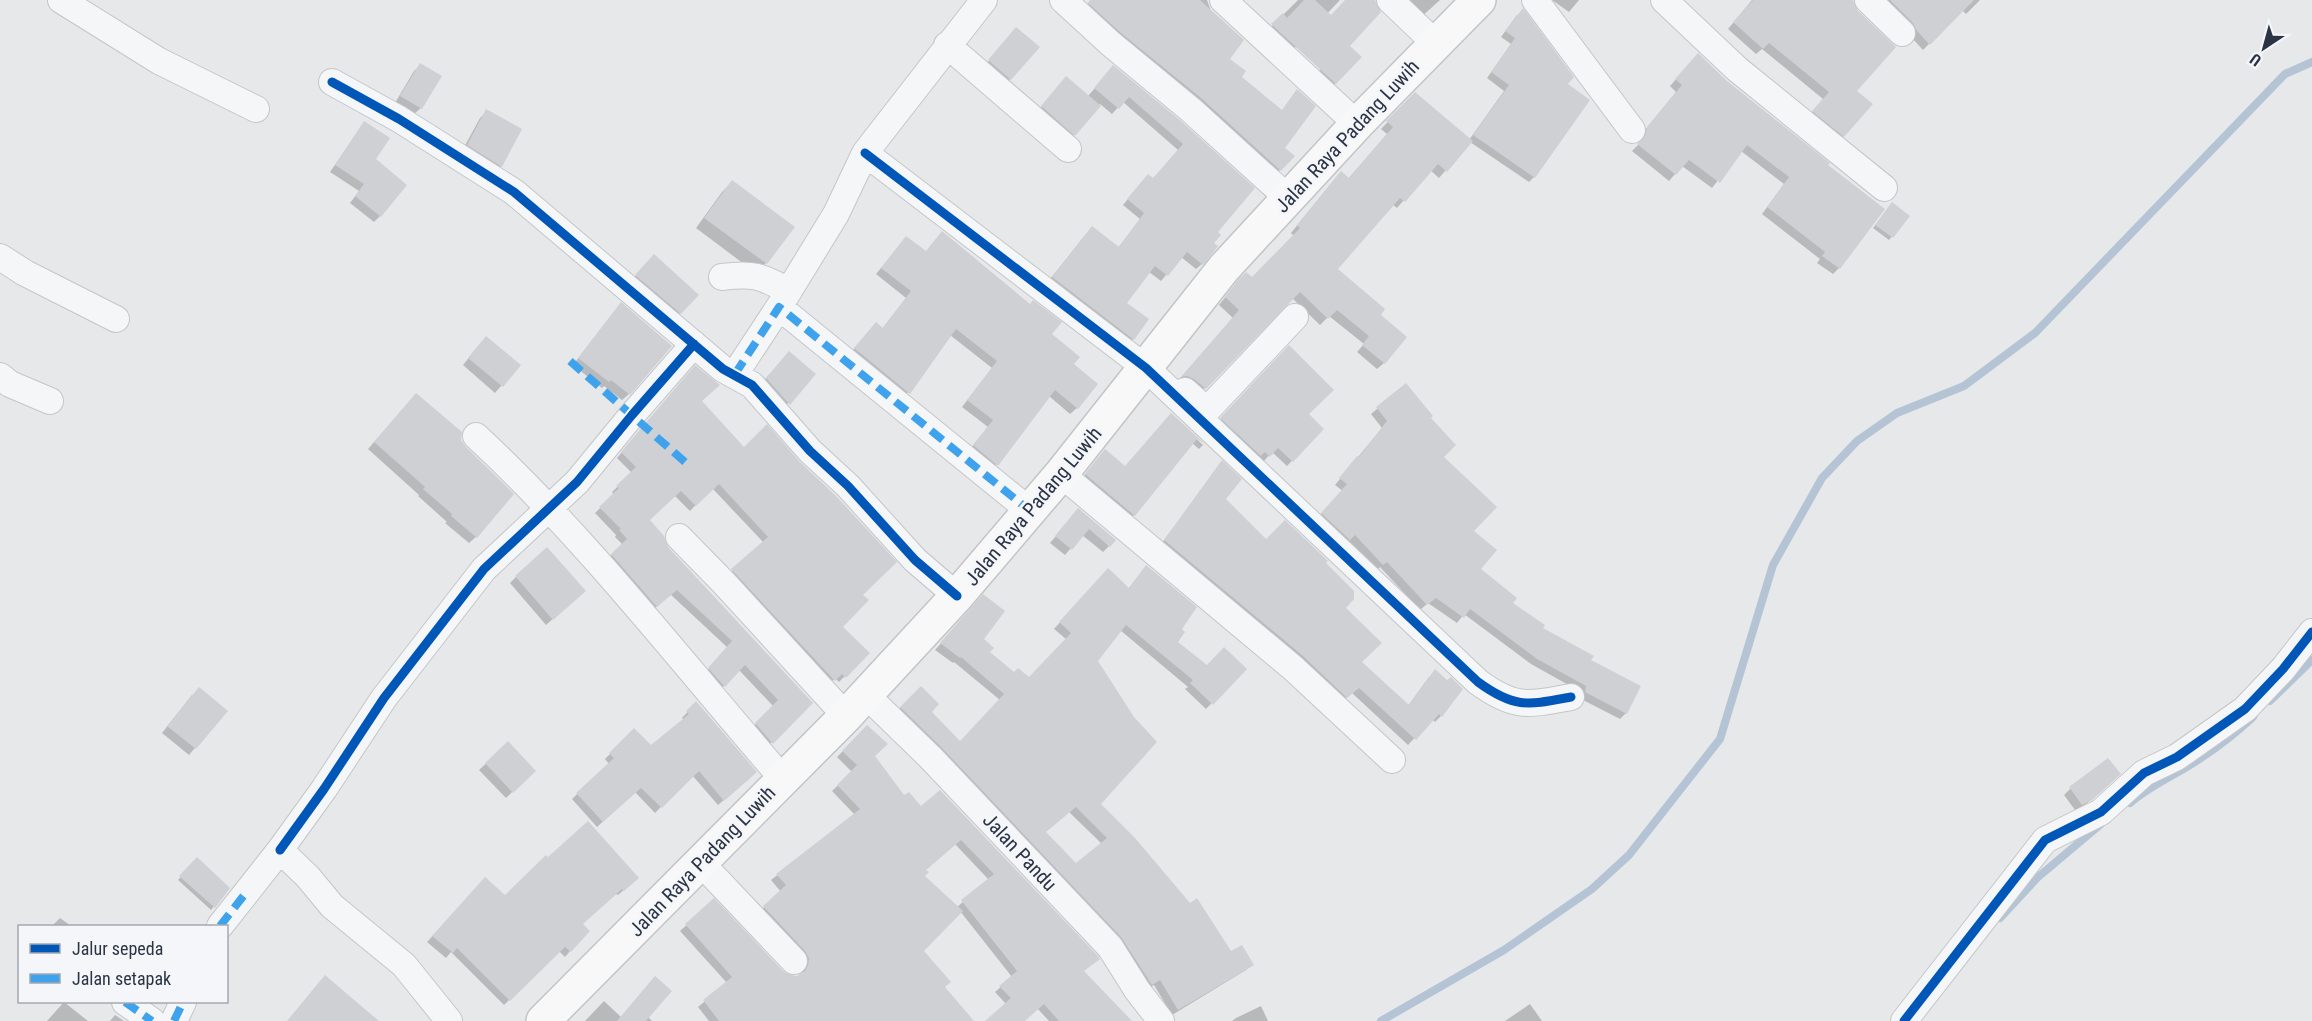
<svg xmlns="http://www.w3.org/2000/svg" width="2312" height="1021" viewBox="0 0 2312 1021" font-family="'Roboto Condensed',sans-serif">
	<rect width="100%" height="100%" fill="#e6e8ea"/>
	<path fill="#0003" fill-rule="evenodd" d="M 1092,0 L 1207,0 L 1228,59 L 1283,148 L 1293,156 L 1274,176 L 1083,9 Z
		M 1298,0 L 1340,0 L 1290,53 L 1267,31 Z
		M 1399,0 L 1440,0 L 1419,19 Z
		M 1552,0 L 1579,0 L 1569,12 Z
		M 1752,0 L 1852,0 L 1855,91 L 1843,136 L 1837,142 L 1807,118 L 1823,99 L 1762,49 L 1756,54 L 1728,29 Z
		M 1877,0 L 1980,0 L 1966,14 L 1962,10 L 1923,50 Z
		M 1517,15 L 1566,85 L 1534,177 L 1529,182 L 1470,142 L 1439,178 L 1430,170 L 1397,208 L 1393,205 L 1336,269 L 1378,315 L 1384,363 L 1377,369 L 1357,352 L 1364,344 L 1329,316 L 1320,325 L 1292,298 L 1198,395 L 1176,383 L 1233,318 L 1219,305 L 1232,289 L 1252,279 L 1294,236 L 1291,233 L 1334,180 L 1348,179 L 1387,134 L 1381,129 L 1415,94 L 1469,140 L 1504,91 L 1487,78 L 1511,44 L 1501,37 Z
		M 1010,35 L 1038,47 L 1004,86 L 983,68 Z
		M 1347,45 L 1360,58 L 1329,90 L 1314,76 Z
		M 1692,61 L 1726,82 L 1828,164 L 1839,268 L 1833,274 L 1817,263 L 1820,259 L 1762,214 L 1784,184 L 1741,151 L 1712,188 L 1682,166 L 1669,181 L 1632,151 L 1640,143 L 1641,135 L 1676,92 L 1670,86 Z
		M 421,65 L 421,108 L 414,114 L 395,103 L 414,71 Z
		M 1108,73 L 1180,122 L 1216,233 L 1202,264 L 1196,269 L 1181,257 L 1161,281 L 1149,272 L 1125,303 L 1133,339 L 1127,344 L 1047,283 L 1086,234 L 1118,248 L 1140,219 L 1123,205 L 1142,182 L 1153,180 L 1178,150 L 1123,102 L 1112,114 L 1100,104 L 1068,141 L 1036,113 L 1060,85 L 1088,96 Z
		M 487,111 L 501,166 L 494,172 L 462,151 L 480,118 Z
		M 364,123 L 374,159 L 380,216 L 374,222 L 350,203 L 359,191 L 330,172 Z
		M 732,182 L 766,263 L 756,273 L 696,228 L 722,192 Z
		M 1890,207 L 1908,216 L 1889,240 L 1873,228 Z
		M 901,244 L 1050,335 L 1072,364 L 1077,408 L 1070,414 L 1049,396 L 991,471 L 968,452 L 988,427 L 962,407 L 992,368 L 950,335 L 903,399 L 849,355 L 870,330 L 882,329 L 906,298 L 876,274 Z
		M 654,256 L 680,313 L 674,319 L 630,282 Z
		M 615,311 L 629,394 L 622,400 L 604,386 L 602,388 L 573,365 Z
		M 480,344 L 519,365 L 495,393 L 463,365 Z
		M 1289,347 L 1307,414 L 1322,430 L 1287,466 L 1272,452 L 1264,461 L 1259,457 L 1255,460 L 1217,424 Z
		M 783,359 L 814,374 L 782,410 L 760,385 Z
		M 690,373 L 700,401 L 861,595 L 841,627 L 868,653 L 839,682 L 835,678 L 828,686 L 727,576 L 764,543 L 712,488 L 690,511 L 674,495 L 648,520 L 667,548 L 811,703 L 766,748 L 750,730 L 773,706 L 739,670 L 718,692 L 704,674 L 728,648 L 670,594 L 651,612 L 606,560 L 623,545 L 615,537 L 616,535 L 595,513 L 614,495 L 612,492 L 632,473 L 617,458 Z
		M 1406,385 L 1429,419 L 1472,531 L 1478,569 L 1511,604 L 1541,628 L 1589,660 L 1639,687 L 1626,713 L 1620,719 L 1579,698 L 1581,692 L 1531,664 L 1464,614 L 1457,623 L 1428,603 L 1420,610 L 1380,567 L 1377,570 L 1348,540 L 1343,545 L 1316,519 L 1343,491 L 1335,485 L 1382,428 L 1371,414 Z
		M 409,402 L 460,440 L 476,537 L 469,543 L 445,523 L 447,522 L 418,496 L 419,495 L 368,449 Z
		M 1171,415 L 1203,445 L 1199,449 L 1192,443 L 1129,521 L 1081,480 L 1100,456 L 1124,468 Z
		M 1222,462 L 1223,499 L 1266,541 L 1324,563 L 1344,608 L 1360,662 L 1408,706 L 1429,677 L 1441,716 L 1435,722 L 1432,719 L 1408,745 L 1352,693 L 1340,703 L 1159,547 Z
		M 1078,510 L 1109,546 L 1103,552 L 1082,535 L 1065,555 L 1050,543 Z
		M 1146,567 L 1180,629 L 1176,642 L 1207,667 L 1245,669 L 1206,709 L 1185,689 L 1188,687 L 1120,630 L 1096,661 L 1099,804 L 1231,953 L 1252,965 L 1246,970 L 1172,1015 L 1154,985 L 1146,990 L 895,713 L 921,688 L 930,712 L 959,743 L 1000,700 L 954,662 L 953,663 L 935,650 L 978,602 L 982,639 L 988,652 L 1014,674 L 1029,679 L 1066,639 L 1054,629 L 1102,576 L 1128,589 ZM 1069,812 L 1102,844 L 1076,865 L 1044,832 Z
		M 516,577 L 577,597 L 546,625 L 510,583 Z
		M 192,695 L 226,711 L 189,755 L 162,733 Z
		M 696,703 L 750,778 L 718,805 L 692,775 L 655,813 L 635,792 L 597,827 L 572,799 L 609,764 L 605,759 L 634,730 L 651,747 L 684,720 L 682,718 Z
		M 867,727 L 873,756 L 904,798 L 921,808 L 940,792 L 1082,972 L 1130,1021 L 1049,1021 L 1037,1008 L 1023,1021 L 987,1021 L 1006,1004 L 995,992 L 1012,977 L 960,911 L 922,951 L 959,1021 L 709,1021 L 698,1007 L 727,983 L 680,931 L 714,900 L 783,973 L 797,977 L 802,975 L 804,964 L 758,913 L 781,892 L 771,880 L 855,815 L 832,791 L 852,772 L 837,757 ZM 955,844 L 989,880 L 957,907 L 923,876 L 924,870 Z
		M 508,743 L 534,771 L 506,798 L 479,770 Z
		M 2112,780 L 2084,806 L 2075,810 L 2064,795 L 2070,789 Z
		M 197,859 L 228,889 L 211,910 L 178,880 Z
		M 631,884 L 618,895 L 616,894 L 581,924 L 570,951 L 565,957 L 559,951 L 504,1005 L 451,952 L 446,958 L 427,942 L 479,885 L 505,897 Z
		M 60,918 L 71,926 L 52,926 Z
		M 604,1001 L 621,1017 L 648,1017 L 652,1021 L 585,1021 Z
		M 64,1002 L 88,1021 L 47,1021 Z
		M 1530,1004 L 1542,1021 L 1505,1021 Z
		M 1261,1006 L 1268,1021 L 1232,1021 L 1236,1018 Z
		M 115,1015 L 124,1021 L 110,1021 Z"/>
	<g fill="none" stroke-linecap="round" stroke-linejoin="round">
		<path stroke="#b4c4d5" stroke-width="8" d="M 2270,701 L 2312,660
			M 2130,803 C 2152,784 2178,774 2201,758 C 2219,746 2237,732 2253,717
			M 2000,918 L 2037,878 L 2101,824
			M 1381,1021 L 1504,950 L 1592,889 L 1629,855 L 1720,739 L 1773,565 L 1822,478 L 1857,441 L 1897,413 L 1964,386 L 2035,333 L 2285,74 L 2312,62"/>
	</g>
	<path fill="#ced0d3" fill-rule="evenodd" d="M 1090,0 L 1200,0 L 1244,40 L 1230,59 L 1246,71 L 1242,77 L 1282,110 L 1297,89 L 1316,106 L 1285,148 L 1295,156 L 1281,171 L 1201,98 L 1121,33 L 1088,3 Z
		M 1304,0 L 1315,0 L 1331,15 L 1345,0 L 1375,0 L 1381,12 L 1350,46 L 1362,57 L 1336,84 L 1271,24 L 1283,13 L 1287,18 Z
		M 1753,0 L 1853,0 L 1858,11 L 1896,47 L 1857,91 L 1873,104 L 1844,137 L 1812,111 L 1829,92 L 1769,43 L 1763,49 L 1733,22 Z
		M 1890,0 L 1974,0 L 1930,45 L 1917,31 L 1912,22 Z
		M 1523,8 L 1574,77 L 1568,84 L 1590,100 L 1535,178 L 1473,135 L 1509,85 L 1491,72 L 1515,38 L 1505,31 Z
		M 1016,27 L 1040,47 L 1011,80 L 988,60 Z
		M 1698,53 L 1727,81 L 1830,163 L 1828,165 L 1885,209 L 1840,269 L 1822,256 L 1825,252 L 1767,207 L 1789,177 L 1747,145 L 1720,183 L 1689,160 L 1676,175 L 1637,144 L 1645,136 L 1647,127 L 1682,85 L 1675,79 Z
		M 420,63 L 442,76 L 422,109 L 400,96 Z
		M 1113,65 L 1181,121 L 1255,188 L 1218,232 L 1221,235 L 1214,243 L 1218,246 L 1203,265 L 1187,252 L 1168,276 L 1155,266 L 1127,303 L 1149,319 L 1134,340 L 1052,277 L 1092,226 L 1119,247 L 1144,213 L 1127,199 L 1148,174 L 1153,178 L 1183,144 L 1129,97 L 1119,109 L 1094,88 Z
		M 1066,76 L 1101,106 L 1075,136 L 1041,106 Z
		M 1415,92 L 1473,141 L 1447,172 L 1438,164 L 1405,202 L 1400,198 L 1338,269 L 1385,309 L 1381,315 L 1407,337 L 1385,364 L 1362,345 L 1369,336 L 1337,310 L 1328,319 L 1300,292 L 1206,389 L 1194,379 L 1187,376 L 1181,377 L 1239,310 L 1225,297 L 1238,280 L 1246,272 L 1252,277 L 1300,228 L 1297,225 L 1341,171 L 1349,178 L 1393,127 L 1386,121 Z
		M 486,109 L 522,129 L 502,167 L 467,145 Z
		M 364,121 L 390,138 L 376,159 L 407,185 L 381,217 L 355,196 L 364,184 L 335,165 Z
		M 732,180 L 795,227 L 767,264 L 704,218 Z
		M 1892,202 L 1910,216 L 1893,238 L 1875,225 Z
		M 942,231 L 1030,304 L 1033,300 L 1062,322 L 1052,334 L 1080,357 L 1074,364 L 1098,384 L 1078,409 L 1055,390 L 998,466 L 973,445 L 993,420 L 967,400 L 997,361 L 956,329 L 910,394 L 854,348 L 876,322 L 883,328 L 911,291 L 881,268 L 906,236 L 926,251 Z
		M 654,254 L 699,295 L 681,314 L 635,275 Z
		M 621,302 L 672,346 L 630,395 L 611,380 L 609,382 L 578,358 Z
		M 486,336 L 521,365 L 503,387 L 468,358 Z
		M 1289,345 L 1334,390 L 1309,414 L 1324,429 L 1293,462 L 1278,448 L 1270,457 L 1265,452 L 1261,456 L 1220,418 Z
		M 789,351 L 816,374 L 790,405 L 766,378 Z
		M 695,365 L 720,385 L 702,401 L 744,447 L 767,424 L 799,461 L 837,497 L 897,562 L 863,595 L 869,600 L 843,627 L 870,653 L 846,678 L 842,674 L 835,681 L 731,569 L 768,537 L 719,484 L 696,506 L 681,491 L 650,520 L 664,536 L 668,547 L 813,703 L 773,744 L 755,723 L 778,700 L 745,665 L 725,687 L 708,668 L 732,641 L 677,590 L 657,607 L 611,554 L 627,539 L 619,530 L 621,529 L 599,507 L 619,488 L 616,486 L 636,467 L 621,452 Z
		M 1406,383 L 1433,416 L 1431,418 L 1456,445 L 1444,457 L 1497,507 L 1474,531 L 1497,550 L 1481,569 L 1517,598 L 1513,603 L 1545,625 L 1543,628 L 1594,656 L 1591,660 L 1641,686 L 1627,714 L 1585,692 L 1586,686 L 1537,659 L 1470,609 L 1464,618 L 1436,598 L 1427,605 L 1387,562 L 1383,565 L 1355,535 L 1350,540 L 1321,513 L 1347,484 L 1339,478 L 1357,456 L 1359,457 L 1387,421 L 1376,407 Z
		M 416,393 L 462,432 L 461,440 L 466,447 L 514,494 L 477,538 L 451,516 L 452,514 L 423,489 L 425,487 L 374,442 Z
		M 1171,413 L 1205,444 L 1197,439 L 1135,516 L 1085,474 L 1105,449 L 1125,466 Z
		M 1222,460 L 1242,479 L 1226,499 L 1266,539 L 1285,520 L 1328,561 L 1326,563 L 1354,591 L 1354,599 L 1346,608 L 1382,643 L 1362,662 L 1409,705 L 1435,669 L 1447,680 L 1451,677 L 1463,689 L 1442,717 L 1439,714 L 1416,740 L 1359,688 L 1347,698 L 1303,656 L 1164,540 Z
		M 1078,508 L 1116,540 L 1110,547 L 1089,529 L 1072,550 L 1055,536 Z
		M 547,547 L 586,591 L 553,620 L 515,576 Z
		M 1146,565 L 1197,607 L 1182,629 L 1185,632 L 1178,642 L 1207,665 L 1224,647 L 1247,669 L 1213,705 L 1190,683 L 1193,680 L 1126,625 L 1098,661 L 1134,717 L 1157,742 L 1101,804 L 1135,838 L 1190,903 L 1197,898 L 1231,951 L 1242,945 L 1254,965 L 1178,1010 L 1160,980 L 1152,985 L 1121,937 L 941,747 L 900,707 L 921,686 L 939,704 L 932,712 L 960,741 L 1004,694 L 961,657 L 960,658 L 940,643 L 983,594 L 1005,611 L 984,639 L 994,648 L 990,652 L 1014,672 L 1018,668 L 1029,677 L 1071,633 L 1059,622 L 1108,568 L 1129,588 ZM 1076,807 L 1107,838 L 1076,863 L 1046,832 Z
		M 199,687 L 228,711 L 196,749 L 167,726 Z
		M 696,701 L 757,772 L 724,801 L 699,771 L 662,808 L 641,788 L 603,822 L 576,793 L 614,758 L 609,753 L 634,728 L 651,745 L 689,714 L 686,711 Z
		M 867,725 L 888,744 L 875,756 L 904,795 L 909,792 L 921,806 L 940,790 L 1098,956 L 1100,959 L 1084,971 L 1132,1021 L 1059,1021 L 1044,1004 L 1025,1021 L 985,1021 L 1011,998 L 999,986 L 1017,971 L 961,900 L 994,874 L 961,840 L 926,870 L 929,872 L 925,876 L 963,911 L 924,951 L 951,982 L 945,987 L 974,1021 L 719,1021 L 703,1000 L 732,977 L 685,924 L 714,898 L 784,972 L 790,975 L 797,976 L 805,971 L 808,965 L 809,958 L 805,951 L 763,906 L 786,885 L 776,874 L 860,809 L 837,785 L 857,765 L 842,751 Z
		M 508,741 L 536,771 L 513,793 L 485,763 Z
		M 2108,758 L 2121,774 L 2092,800 L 2082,805 L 2069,787 Z
		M 588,821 L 639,878 L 624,891 L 622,889 L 583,924 L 590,931 L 571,952 L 565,947 L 510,1001 L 457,948 L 453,953 L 432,936 L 485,877 L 505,895 L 546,855 L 548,857 Z
		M 197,857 L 230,888 L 215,908 L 179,876 Z
		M 325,975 L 353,999 L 379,1021 L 287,1021 Z
		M 655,976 L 672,991 L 646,1021 L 617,1021 Z"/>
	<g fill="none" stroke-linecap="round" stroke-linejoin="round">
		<defs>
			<path id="street" d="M 61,0 L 159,61 L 256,109
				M 1063,0 L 1111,44 L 1191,110 L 1288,198
				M 1223,0 L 1357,124
				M 1390,0 L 1435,43
				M 1535,0 L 1632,130
				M 1664,0 L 1737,69 L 1884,188
				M 1868,0 L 1902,33
				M 947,45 L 1068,149
				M 332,82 L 399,119 L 514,192 L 723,369 L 752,385 L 810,451 L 848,486 L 915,560 L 957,596
				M 865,153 L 1146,368 L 1478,682 C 1515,709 1528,705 1571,697
				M 0,257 L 25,273 L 116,319
				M 722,277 C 754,273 761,276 789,291
				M 779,307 L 836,214 L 865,153 L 984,0
				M 735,374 L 779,307 L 1030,511
				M 0,376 L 10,384 L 50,401
				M 1185,391 L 1203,407 L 1209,408 L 1295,317
				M 476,436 C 587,539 683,664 782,778
				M 1061,474 L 1293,668 L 1392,760
				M 679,537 L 724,583 L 846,716
				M 866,695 L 930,757 L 1110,947 L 1137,990 L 1161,1021
				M 280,850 L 324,789 L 384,698 L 484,569 L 577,482 L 632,415 L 694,344
				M 701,863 L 794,961
				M 220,926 L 280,850 L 308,877 L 332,906 L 404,965 L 449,1021
				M 125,1002 L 152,1021
				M 174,1021 L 183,1002
				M 1904,1021 L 2045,840 L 2101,812 L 2144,773 L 2177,757 L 2245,709 L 2283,669 L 2312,632"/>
			<path id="primary" d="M 543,1021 L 846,716 L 957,596 L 1061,474 L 1224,268 L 1357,124 L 1479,0"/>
		</defs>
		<use href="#street" stroke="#c4c6c8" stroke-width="28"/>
		<use href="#primary" stroke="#c2c5c8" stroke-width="36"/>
		<use href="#street" stroke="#f5f6f7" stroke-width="26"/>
		<use href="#primary" stroke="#f8f8f8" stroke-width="33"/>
		<path stroke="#3ea3ec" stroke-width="8" stroke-dasharray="15 8" stroke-linecap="butt" d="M 570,361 L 685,462
			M 735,374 L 779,307 L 1030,511
			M 220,926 L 245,894
			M 125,1002 L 152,1021
			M 174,1021 L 183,1002"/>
		<defs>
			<path id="cycleway" d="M 332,82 L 399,119 L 514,192 L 723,369 L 752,385 L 810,451 L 848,486 L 915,560 L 957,596
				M 865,153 L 1146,368 L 1478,682 C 1515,709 1528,705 1571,697
				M 280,850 L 324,789 L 384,698 L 484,569 L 577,482 L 632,415 L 694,344
				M 1904,1021 L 2045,840 L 2101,812 L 2144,773 L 2177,757 L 2245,709 L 2283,669 L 2312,632"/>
		</defs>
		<use href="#cycleway" stroke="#f4f6f9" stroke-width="13"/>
		<use href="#cycleway" stroke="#0057b8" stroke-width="9"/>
	</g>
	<g text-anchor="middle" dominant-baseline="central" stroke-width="6" stroke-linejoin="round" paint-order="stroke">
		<g font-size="20" fill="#2b3445" stroke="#f4f6f9">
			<text transform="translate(1347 136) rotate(-47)">Jalan Raya Padang Luwih</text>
			<text transform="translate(1033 506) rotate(-50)">Jalan Raya Padang Luwih</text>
			<text transform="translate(1020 852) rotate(47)">Jalan Pandu</text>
			<text transform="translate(702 861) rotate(-46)">Jalan Raya Padang Luwih</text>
		</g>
	</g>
	<rect x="18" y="925" width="210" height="78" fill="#f4f6f9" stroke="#a4a8b1" stroke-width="1.5"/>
	<rect x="30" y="944" width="30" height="9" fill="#0057b8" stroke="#a4a8b1" stroke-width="1.5"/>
	<text x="72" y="955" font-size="18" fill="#2b3445">Jalur sepeda</text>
	<rect x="30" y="974" width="30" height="9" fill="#3ea3ec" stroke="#a4a8b1" stroke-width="1.5"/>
	<text x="72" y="985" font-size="18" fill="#2b3445">Jalan setapak</text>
	<g transform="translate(2264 48) rotate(216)" stroke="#f4f6f9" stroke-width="4.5" paint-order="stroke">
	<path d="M0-4.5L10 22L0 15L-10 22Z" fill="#2b3445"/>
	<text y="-9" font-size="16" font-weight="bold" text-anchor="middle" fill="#2b3445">U</text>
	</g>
</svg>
